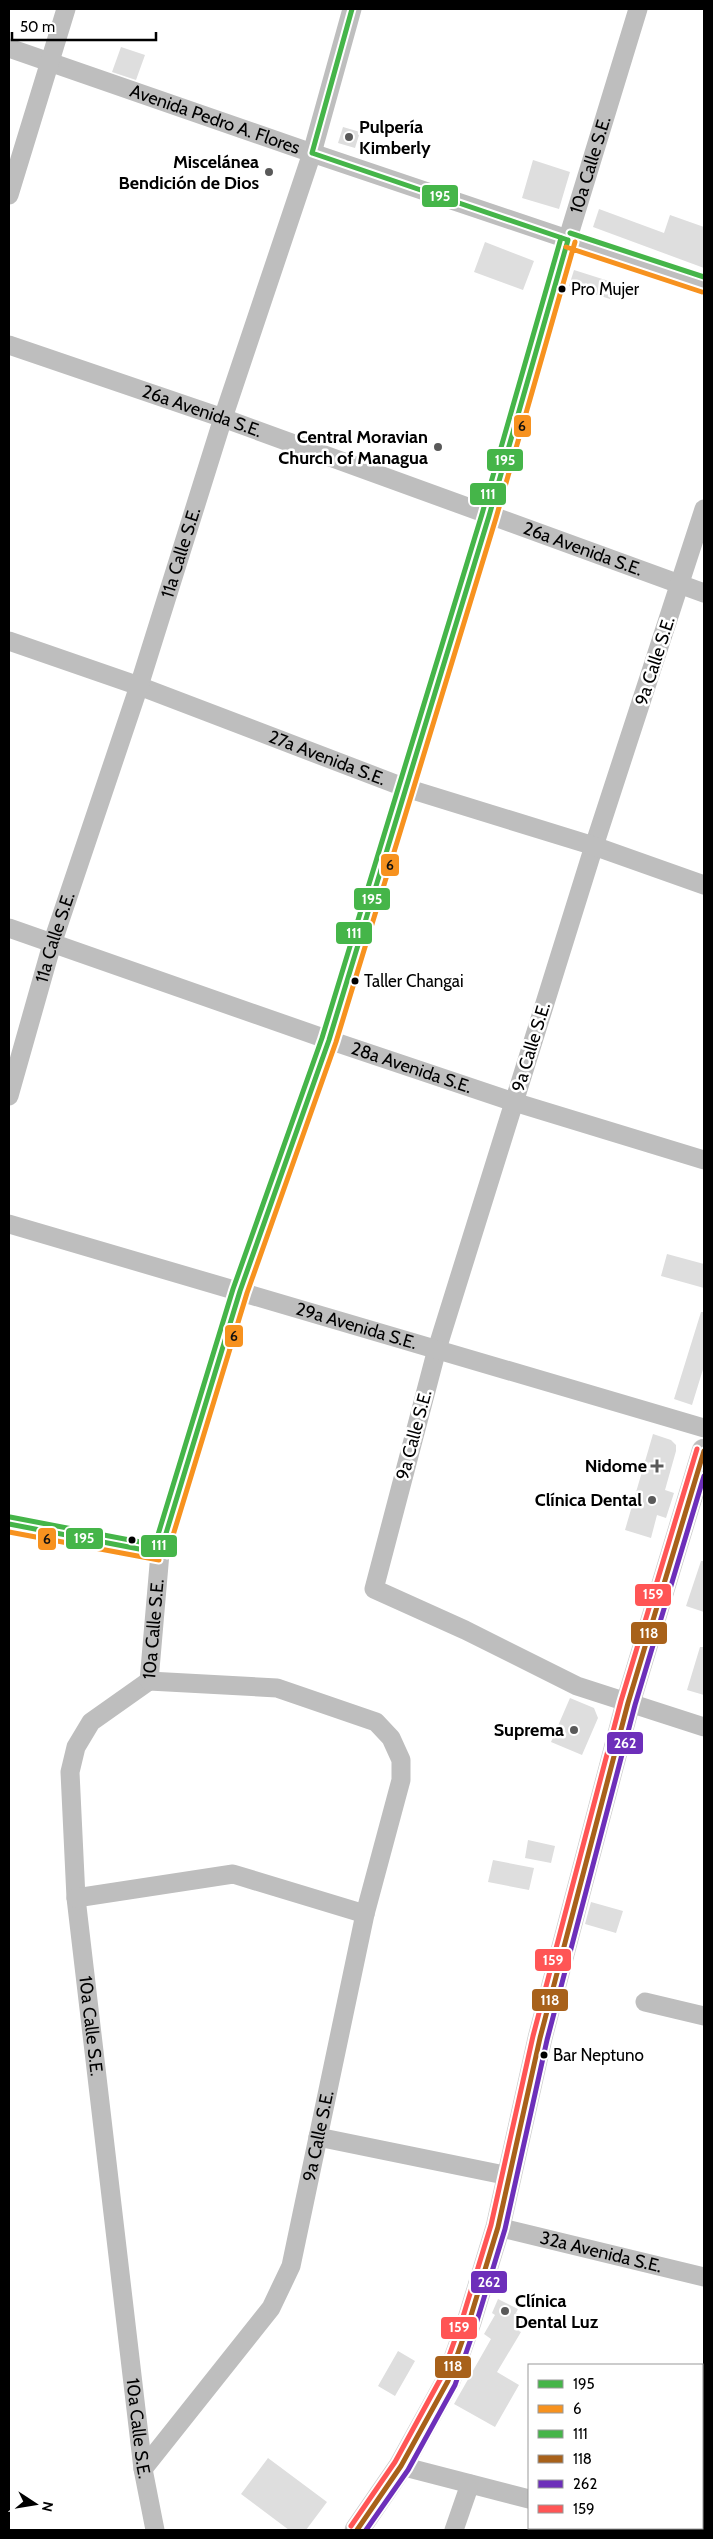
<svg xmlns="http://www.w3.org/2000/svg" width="713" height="2539" viewBox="0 0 713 2539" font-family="Cabin,sans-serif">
	<rect width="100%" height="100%" fill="#fff"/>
	<path fill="#dedede" d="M 121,47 L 145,55 L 136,80 L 112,72 Z
		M 343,127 L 360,132 L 355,148 L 338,143 Z
		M 533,160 L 570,172 L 559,209 L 522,198 Z
		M 599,209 L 664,233 L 670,215 L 704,227 L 704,268 L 593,227 Z
		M 485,242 L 534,261 L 523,290 L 474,272 Z
		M 574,270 L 615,283 L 610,299 L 569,286 Z
		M 667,1254 L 704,1264 L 704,1288 L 661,1276 Z
		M 701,1312 L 704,1312 L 704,1366 L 692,1405 L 674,1399 Z
		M 653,1434 L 671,1440 L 676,1445 L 676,1451 L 665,1490 L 674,1493 L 666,1518 L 657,1515 L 651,1538 L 625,1530 Z
		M 701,1561 L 704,1561 L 704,1612 L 686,1606 Z
		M 700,1647 L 704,1647 L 704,1695 L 687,1690 Z
		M 570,1698 L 594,1708 L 598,1718 L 582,1755 L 551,1742 Z
		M 528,1840 L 555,1846 L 551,1863 L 525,1858 Z
		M 493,1860 L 534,1868 L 529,1890 L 488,1882 Z
		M 591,1902 L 623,1911 L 616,1933 L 585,1924 Z
		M 498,2299 L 518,2309 L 516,2313 L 526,2317 L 519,2331 L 521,2332 L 497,2372 L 519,2385 L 495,2427 L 454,2404 L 491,2339 L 484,2334 L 495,2315 L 492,2313 Z
		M 398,2351 L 415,2361 L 395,2396 L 378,2386 Z
		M 268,2458 L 327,2502 L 306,2530 L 289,2530 L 241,2494 Z"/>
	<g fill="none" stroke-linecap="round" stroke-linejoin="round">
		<defs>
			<path id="major" d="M 357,2530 L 401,2466 L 448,2381 L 469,2322 L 498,2227 L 540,2038 L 628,1703 L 704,1451"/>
		</defs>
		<use href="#major" stroke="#dbdbdb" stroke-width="25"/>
		<g stroke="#bebebe" stroke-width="19">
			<path id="s1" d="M 9,48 L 312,153 L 704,285"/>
			<path d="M 9,195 L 66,9"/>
			<path id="s2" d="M 9,345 L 223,418 L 704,593"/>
			<path d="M 704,509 L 594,846 L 437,1349 L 374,1589 L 465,1630 L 577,1686 L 704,1727"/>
			<path id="s3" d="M 9,641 L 139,686 L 406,788 L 594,846 L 704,885"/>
			<path id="s4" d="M 9,928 L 329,1040 L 514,1102 L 704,1160"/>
			<path id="s5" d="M 9,1096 L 52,944 L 139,686 L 223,418 L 312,153 L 352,9"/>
			<path id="s6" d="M 9,1224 L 704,1428"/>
			<path d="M 9,1524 L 160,1553"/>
			<path id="s7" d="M 149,1681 L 160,1553 L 240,1291 L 329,1040 L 489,516 L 553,287 L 638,9"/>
			<path id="s8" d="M 149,1681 L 91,1722 L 76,1747 L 70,1772 L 76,1898 L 143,2469 L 155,2530"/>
			<path d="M 76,1898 L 233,1874 L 365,1914"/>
			<path d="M 645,2002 L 704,2016"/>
			<path d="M 318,2137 L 509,2176"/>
			<path id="s9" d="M 498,2227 L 704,2277"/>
			<path d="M 401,2466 L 529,2499"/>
			<path id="s10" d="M 143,2469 L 271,2308 L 291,2266 L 365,1914 L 401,1780 L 401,1760 L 391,1738 L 376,1722 L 277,1688 L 149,1681"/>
			<path d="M 641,2528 L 651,2530"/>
			<path d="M 454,2530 L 470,2484"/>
		</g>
		<use href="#major" stroke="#bebebe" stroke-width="24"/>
		<defs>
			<path id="bus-1" d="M 312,153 L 568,240
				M 312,153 L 352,9
				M 9,1524 L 160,1553
				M 160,1553 L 240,1291 L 329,1040 L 489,516 L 568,240"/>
			<path id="bus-2" d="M 566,247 L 702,292
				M 9,1532 L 159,1560
				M 167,1555 L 247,1293 L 336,1042 L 496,518 L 575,242"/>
			<path id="bus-3" d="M 570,233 L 704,277
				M 10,1517 L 161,1546
				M 153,1551 L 233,1289 L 322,1038 L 482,514 L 561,238"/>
			<path id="bus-4" d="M 357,2530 L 401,2466 L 448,2381 L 469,2322 L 498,2227 L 540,2038 L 628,1703 L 704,1451"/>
			<path id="bus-5" d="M 366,2530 L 408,2470 L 455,2385 L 476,2324 L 505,2229 L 547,2040 L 635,1705 L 704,1476"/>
			<path id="bus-6" d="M 351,2526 L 395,2462 L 441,2378 L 462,2320 L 491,2225 L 533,2036 L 621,1701 L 697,1449"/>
		</defs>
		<use href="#bus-1" stroke="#fff" stroke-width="9"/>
		<use href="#bus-2" stroke="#fff" stroke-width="9"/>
		<use href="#bus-3" stroke="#fff" stroke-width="9"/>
		<use href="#bus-4" stroke="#fff" stroke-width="9"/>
		<use href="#bus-5" stroke="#fff" stroke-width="9"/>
		<use href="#bus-6" stroke="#fff" stroke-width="9"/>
		<use href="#bus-1" stroke="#45b549" stroke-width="5"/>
		<use href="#bus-2" stroke="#f7921f" stroke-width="5"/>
		<use href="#bus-3" stroke="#45b549" stroke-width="5"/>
		<use href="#bus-4" stroke="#a8611a" stroke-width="5"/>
		<use href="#bus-5" stroke="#6d2fba" stroke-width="5"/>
		<use href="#bus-6" stroke="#f55" stroke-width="5"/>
	</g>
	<g fill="#595959" stroke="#fff" stroke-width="2">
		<circle cx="349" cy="137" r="5"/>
		<circle cx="269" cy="172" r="5"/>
		<circle cx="438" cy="447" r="5"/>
		<path d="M654.5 1458.5h5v5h5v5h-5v5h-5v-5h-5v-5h5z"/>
		<circle cx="652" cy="1500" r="5"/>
		<circle cx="574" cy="1730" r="5"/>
		<circle cx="505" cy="2311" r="5"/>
	</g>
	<g fill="#000" stroke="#fff" stroke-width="2">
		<circle cx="562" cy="289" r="4.5"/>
		<circle cx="355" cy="981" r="4.5"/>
		<circle cx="132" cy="1540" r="4.5"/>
		<circle cx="544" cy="2055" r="4.5"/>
	</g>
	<g text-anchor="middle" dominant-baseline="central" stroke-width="5" stroke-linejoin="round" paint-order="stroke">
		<g font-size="17" fill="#000" stroke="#fff" text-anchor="start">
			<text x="571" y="289">Pro Mujer</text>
			<text x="364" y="981">Taller Changai</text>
			<text x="553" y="2055">Bar Neptuno</text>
		</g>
		<g font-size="18" fill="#000" stroke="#fff">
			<text stroke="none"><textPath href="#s1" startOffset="218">Avenida Pedro A. Flores</textPath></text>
			<text stroke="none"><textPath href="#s7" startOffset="1582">10a Calle S.E.</textPath></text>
			<text stroke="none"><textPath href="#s2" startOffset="204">26a Avenida S.E.</textPath></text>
			<text stroke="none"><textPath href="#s2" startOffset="609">26a Avenida S.E.</textPath></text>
			<text stroke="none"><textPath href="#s5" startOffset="570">11a Calle S.E.</textPath></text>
			<text transform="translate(655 661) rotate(-72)">9a Calle S.E.</text>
			<text stroke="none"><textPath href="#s3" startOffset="339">27a Avenida S.E.</textPath></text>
			<text stroke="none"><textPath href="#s5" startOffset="165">11a Calle S.E.</textPath></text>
			<text transform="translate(531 1047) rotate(-73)">9a Calle S.E.</text>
			<text stroke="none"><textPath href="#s4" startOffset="426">28a Avenida S.E.</textPath></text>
			<text stroke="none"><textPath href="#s6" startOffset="362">29a Avenida S.E.</textPath></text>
			<text transform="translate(414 1435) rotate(-75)">9a Calle S.E.</text>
			<text stroke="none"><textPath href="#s7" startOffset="52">10a Calle S.E.</textPath></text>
			<text stroke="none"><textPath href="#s8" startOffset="381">10a Calle S.E.</textPath></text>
			<text stroke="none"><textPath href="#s10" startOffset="385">9a Calle S.E.</textPath></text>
			<text stroke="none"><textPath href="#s9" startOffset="106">32a Avenida S.E.</textPath></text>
			<text stroke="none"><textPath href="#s8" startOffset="786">10a Calle S.E.</textPath></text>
		</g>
		<g font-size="18" font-weight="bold" fill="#000" stroke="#fff" text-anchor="end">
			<text x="359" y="127" text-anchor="start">Pulpería<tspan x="359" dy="21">Kimberly</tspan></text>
			<text x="259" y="162">Miscelánea<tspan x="259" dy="21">Bendición de Dios</tspan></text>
			<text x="428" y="437">Central Moravian<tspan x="428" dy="21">Church of Managua</tspan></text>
			<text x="647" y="1466">Nidome</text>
			<text x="642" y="1500">Clínica Dental</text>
			<text x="564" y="1730">Suprema</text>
			<text x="515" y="2301" text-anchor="start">Clínica<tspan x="515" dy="21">Dental Luz</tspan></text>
		</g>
	</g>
	<g stroke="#fff" stroke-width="2">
		<rect x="421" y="184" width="38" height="24" rx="5" fill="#45b549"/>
		<rect x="513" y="414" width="19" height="24" rx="5" fill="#f7921f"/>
		<rect x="486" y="448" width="38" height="24" rx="5" fill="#45b549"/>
		<rect x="469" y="482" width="38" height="24" rx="5" fill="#45b549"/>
		<rect x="380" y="853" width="20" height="24" rx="5" fill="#f7921f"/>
		<rect x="353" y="887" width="38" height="24" rx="5" fill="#45b549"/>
		<rect x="335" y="921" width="38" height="24" rx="5" fill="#45b549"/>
		<rect x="224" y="1324" width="20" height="24" rx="5" fill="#f7921f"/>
		<rect x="65" y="1527" width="39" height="23" rx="5" fill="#45b549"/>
		<rect x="37" y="1527" width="20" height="24" rx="5" fill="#f7921f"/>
		<rect x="140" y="1534" width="38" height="24" rx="5" fill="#45b549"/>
		<rect x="634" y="1583" width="38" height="24" rx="5" fill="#f55"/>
		<rect x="630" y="1621" width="38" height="24" rx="5" fill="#a8611a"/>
		<rect x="606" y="1731" width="38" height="24" rx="5" fill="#6d2fba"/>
		<rect x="534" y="1948" width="38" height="24" rx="5" fill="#f55"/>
		<rect x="531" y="1988" width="38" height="24" rx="5" fill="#a8611a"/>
		<rect x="470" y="2270" width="38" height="24" rx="5" fill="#6d2fba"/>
		<rect x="440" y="2316" width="38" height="24" rx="5" fill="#f55"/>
		<rect x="434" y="2355" width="38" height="24" rx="5" fill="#a8611a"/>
	</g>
	<g font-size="14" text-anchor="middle" font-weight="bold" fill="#fff">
		<text x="440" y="201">195</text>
		<text x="505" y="465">195</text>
		<text x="488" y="499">111</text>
		<text x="372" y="904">195</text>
		<text x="354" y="938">111</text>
		<text x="84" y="1543">195</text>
		<text x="159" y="1550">111</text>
		<text x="653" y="1599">159</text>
		<text x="649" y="1638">118</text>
		<text x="625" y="1748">262</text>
		<text x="553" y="1965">159</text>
		<text x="550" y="2005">118</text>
		<text x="489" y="2287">262</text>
		<text x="459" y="2332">159</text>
		<text x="453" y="2371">118</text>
	</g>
	<g font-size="14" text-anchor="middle" font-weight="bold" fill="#111">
		<text x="522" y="431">6</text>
		<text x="390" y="870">6</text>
		<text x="234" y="1341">6</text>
		<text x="47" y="1544">6</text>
	</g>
	<rect width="713" height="2539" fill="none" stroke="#000000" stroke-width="20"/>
	<rect x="528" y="2364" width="175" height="165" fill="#ffffff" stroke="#999999"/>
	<rect x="538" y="2380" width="25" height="8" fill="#45b549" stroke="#999999"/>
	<text x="573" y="2389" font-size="15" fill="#000000">195</text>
	<rect x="538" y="2405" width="25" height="8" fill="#f7921f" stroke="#999999"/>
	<text x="573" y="2414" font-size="15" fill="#000000">6</text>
	<rect x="538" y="2430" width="25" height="8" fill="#45b549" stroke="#999999"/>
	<text x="573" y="2439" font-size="15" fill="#000000">111</text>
	<rect x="538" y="2455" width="25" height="8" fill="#a8611a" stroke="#999999"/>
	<text x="573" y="2464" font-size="15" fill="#000000">118</text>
	<rect x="538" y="2480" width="25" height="8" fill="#6d2fba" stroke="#999999"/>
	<text x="573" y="2489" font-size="15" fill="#000000">262</text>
	<rect x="538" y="2505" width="25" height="8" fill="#ff5555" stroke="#999999"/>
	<text x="573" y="2514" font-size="15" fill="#000000">159</text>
	<g transform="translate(35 2504) rotate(102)" stroke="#ffffff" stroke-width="4" paint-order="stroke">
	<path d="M0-4L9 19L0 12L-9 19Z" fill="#000000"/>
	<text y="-8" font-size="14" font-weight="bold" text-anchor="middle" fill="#000000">N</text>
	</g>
	<path d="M12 32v8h144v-8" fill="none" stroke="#000000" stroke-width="2.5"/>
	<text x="20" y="32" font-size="15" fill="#000000" stroke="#ffffff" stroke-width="4" paint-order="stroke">50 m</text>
</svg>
